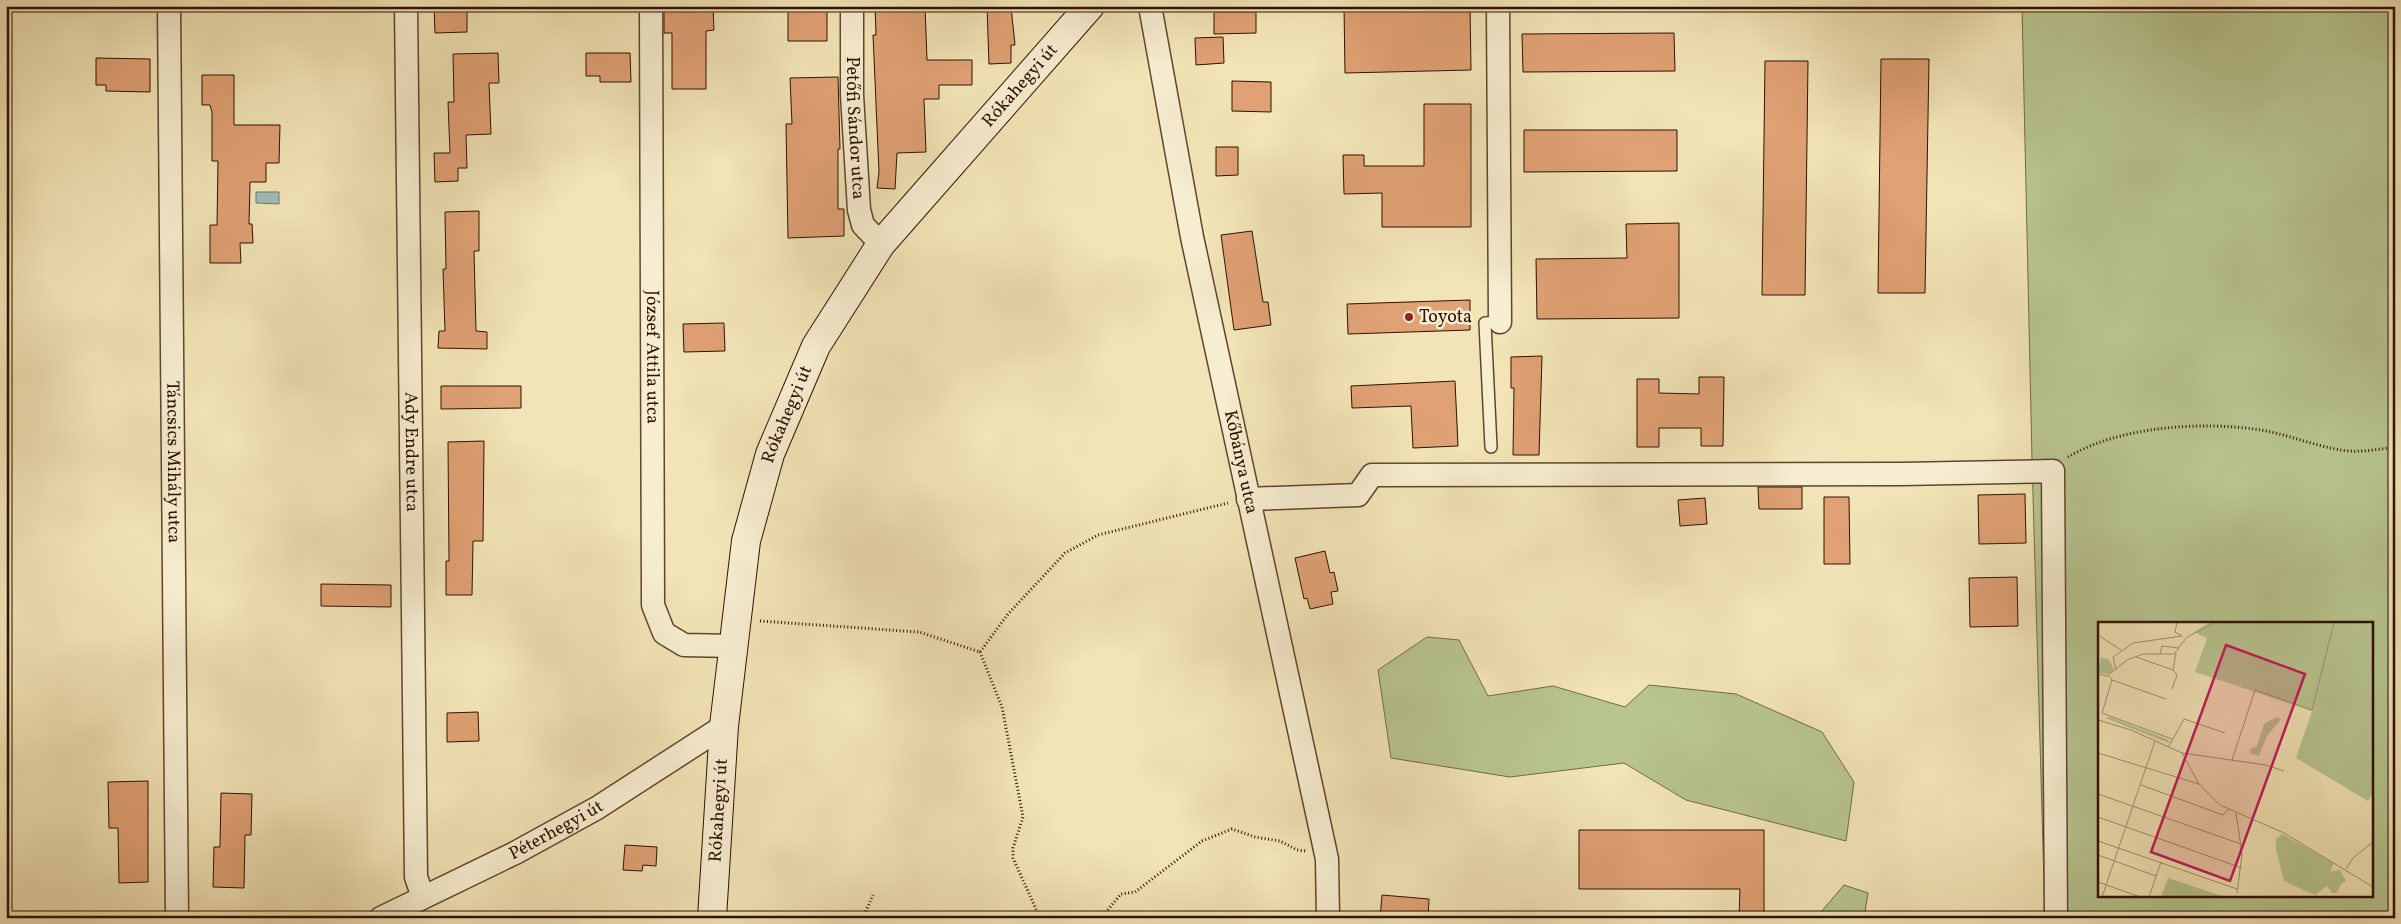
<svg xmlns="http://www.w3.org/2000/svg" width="2401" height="924" viewBox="0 0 2401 924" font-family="Vollkorn,serif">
	<rect width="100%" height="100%" fill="#f2e4b6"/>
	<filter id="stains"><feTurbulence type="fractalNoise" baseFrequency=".004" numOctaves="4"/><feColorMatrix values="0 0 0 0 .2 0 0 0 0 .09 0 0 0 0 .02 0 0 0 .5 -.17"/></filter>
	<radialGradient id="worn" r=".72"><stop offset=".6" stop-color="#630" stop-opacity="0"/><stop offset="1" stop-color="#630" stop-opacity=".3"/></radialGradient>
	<path fill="#b8c590" stroke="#736a49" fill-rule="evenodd" d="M 2022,6 L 2395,6 L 2395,918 L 2045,918 L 2032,460 ZM 2100,623 L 2372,623 L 2372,895 L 2100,895 Z
		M 1427,637 L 1459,640 L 1488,696 L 1553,686 L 1625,707 L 1649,685 L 1736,694 L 1822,732 L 1854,782 L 1846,841 L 1686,800 L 1624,763 L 1510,777 L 1391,758 L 1378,670 Z
		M 1844,885 L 1868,893 L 1864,918 L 1819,918 L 1821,912 Z"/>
	<path fill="#9fbcb8" stroke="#72776f" d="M 256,192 L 279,192 L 279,204 L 256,203 Z"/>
	<path fill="#e0a174" stroke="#2e1002" d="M 434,6 L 467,6 L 467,32 L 435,33 Z
		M 713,6 L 714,30 L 706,31 L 706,89 L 672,89 L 672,33 L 664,33 L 664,7 Z
		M 875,6 L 925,6 L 927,60 L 972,60 L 972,85 L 939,85 L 939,99 L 924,99 L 926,152 L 897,153 L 895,189 L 877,188 L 879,172 L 873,35 L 876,35 Z
		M 1344,6 L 1470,6 L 1471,70 L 1345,73 Z
		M 987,7 L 1011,7 L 1015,45 L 1011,45 L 1011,63 L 989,64 Z
		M 788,11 L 827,11 L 827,41 L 788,41 Z
		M 1214,12 L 1256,12 L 1256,33 L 1214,34 Z
		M 1674,33 L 1675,71 L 1523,72 L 1522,34 Z
		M 1223,37 L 1224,63 L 1196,65 L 1195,38 Z
		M 498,53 L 499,83 L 489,83 L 491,134 L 466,135 L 467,168 L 458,168 L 458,181 L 435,182 L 434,153 L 450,153 L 448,102 L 454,102 L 453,54 Z
		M 586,53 L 630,53 L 631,82 L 600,82 L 600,76 L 586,76 Z
		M 96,58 L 150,59 L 150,92 L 106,91 L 106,85 L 96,85 Z
		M 1881,59 L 1929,59 L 1925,293 L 1878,293 Z
		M 1765,61 L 1808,61 L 1805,295 L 1762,295 Z
		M 202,75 L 234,75 L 234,125 L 280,125 L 279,163 L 266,163 L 266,182 L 250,182 L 249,224 L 252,224 L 253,243 L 240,243 L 241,263 L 210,263 L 210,225 L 217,225 L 218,161 L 212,161 L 212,112 L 210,105 L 202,105 Z
		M 838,77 L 840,149 L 838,149 L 838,209 L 844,209 L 844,236 L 788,238 L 786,124 L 792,124 L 790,78 Z
		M 1232,81 L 1271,82 L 1271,112 L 1232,111 Z
		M 1424,104 L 1471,104 L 1471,227 L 1382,227 L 1382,193 L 1344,194 L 1343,155 L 1364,155 L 1364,166 L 1424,166 Z
		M 1524,130 L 1677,130 L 1677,171 L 1524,172 Z
		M 1216,147 L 1238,147 L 1238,175 L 1216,176 Z
		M 479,211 L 479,251 L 474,251 L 476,331 L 487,332 L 487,349 L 438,348 L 439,331 L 445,331 L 443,269 L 446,269 L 445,212 Z
		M 1679,223 L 1679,318 L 1537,319 L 1536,259 L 1627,258 L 1626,224 Z
		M 1252,231 L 1263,302 L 1268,302 L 1271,325 L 1234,330 L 1221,235 Z
		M 1470,300 L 1470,330 L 1348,334 L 1347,304 Z
		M 724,323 L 725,351 L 684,352 L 683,324 Z
		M 1542,356 L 1539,455 L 1513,455 L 1514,388 L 1511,388 L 1511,357 Z
		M 1699,377 L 1724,377 L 1723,446 L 1701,446 L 1701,428 L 1659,428 L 1659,447 L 1637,447 L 1637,379 L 1659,379 L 1659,393 L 1699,394 Z
		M 1455,381 L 1458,446 L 1413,448 L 1411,406 L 1352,408 L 1351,386 Z
		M 441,386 L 521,386 L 521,408 L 441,409 Z
		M 484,441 L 483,541 L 473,541 L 472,595 L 446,595 L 446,561 L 449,561 L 448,442 Z
		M 1758,487 L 1802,487 L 1802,509 L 1759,509 Z
		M 2025,494 L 2026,543 L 1979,544 L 1978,495 Z
		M 1824,497 L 1849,497 L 1850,564 L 1824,564 Z
		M 1705,498 L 1707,524 L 1680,526 L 1678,500 Z
		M 1325,551 L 1330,573 L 1334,572 L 1338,591 L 1331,592 L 1333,604 L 1310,609 L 1307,598 L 1304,599 L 1295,558 Z
		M 2017,577 L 2018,626 L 1970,627 L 1969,578 Z
		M 321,584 L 391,585 L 391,607 L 321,606 Z
		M 478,712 L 479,741 L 447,742 L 447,713 Z
		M 148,781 L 148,882 L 119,883 L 118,828 L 109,828 L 108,782 Z
		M 221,793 L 252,794 L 251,835 L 245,835 L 244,888 L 213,887 L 214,847 L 220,847 Z
		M 1579,830 L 1764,830 L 1764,918 L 1739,918 L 1740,889 L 1579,889 Z
		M 625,845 L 657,847 L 656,866 L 643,865 L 642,871 L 623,870 Z
		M 1382,895 L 1429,899 L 1428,918 L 1380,918 Z"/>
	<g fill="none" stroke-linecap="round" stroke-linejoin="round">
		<defs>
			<path id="lane" d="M 1491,447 L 1485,323 L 1500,322"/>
			<g id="street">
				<path id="s1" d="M 169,6 L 177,918"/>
				<path id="s2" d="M 406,6 L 416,877 L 423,897"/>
				<path id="s3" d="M 651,6 L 653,605 L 664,633 L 684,645 L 733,646"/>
				<path id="s4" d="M 852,6 L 852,95 L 859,210 L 863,225 L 881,244"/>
				<path id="s5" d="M 1150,6 L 1192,237 L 1327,859 L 1328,918"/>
				<path d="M 1498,6 L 1500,322"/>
				<path d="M 1248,499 L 1358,495 L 1372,475 L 1902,474 L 2053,471 L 2056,918"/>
				<path id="s6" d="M 381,918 L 515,853 L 597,808 L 724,726"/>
			</g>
			<g id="secondary">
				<path id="s7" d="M 712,918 L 724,726 L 746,541 L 770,454 L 816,346 L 881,244 L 1090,6"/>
			</g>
		</defs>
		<use href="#lane" stroke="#5f452f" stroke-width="14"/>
		<use href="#street" stroke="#5f452f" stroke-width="25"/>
		<use href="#secondary" stroke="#2e1002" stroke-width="30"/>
		<path stroke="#2e1002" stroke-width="3" stroke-dasharray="1 2.5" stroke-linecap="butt" d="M 2068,457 C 2120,426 2201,421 2261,430 C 2291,435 2319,448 2349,451 C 2364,452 2380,449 2395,447
			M 760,621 L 919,632 L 980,652 L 1008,614 L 1065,553 L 1098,535 L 1228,503
			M 980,652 L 1002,707 L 1023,817 L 1013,848 L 1013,858 L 1040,918
			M 863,918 L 873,895
			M 1101,918 L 1121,894 L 1135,892 L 1202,841 L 1232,829 L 1255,837 L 1280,841 L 1297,850 L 1306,851"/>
		<use href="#lane" stroke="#f7edd0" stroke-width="11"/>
		<use href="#street" stroke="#f7edd0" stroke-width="22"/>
		<use href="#secondary" stroke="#f7edd0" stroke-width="28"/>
	</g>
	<circle fill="#8f2418" stroke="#f7edd0" stroke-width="2" cx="1409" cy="317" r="5"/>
	<g text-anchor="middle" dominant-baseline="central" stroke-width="5" stroke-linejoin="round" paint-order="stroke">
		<g font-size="18" fill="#2e1002" stroke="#f7edd0">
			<text stroke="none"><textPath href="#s7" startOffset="918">Rókahegyi út</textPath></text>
			<text stroke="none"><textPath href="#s4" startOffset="122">Petőfi Sándor utca</textPath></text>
			<text stroke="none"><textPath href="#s3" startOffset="351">József Attila utca</textPath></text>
			<text stroke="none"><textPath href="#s7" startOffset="512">Rókahegyi út</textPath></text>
			<text stroke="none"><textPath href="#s2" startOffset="446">Ady Endre utca</textPath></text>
			<text stroke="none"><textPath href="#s1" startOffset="456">Táncsics Mihály utca</textPath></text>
			<text stroke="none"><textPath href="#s5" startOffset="465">Kőbánya utca</textPath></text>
			<text stroke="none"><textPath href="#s7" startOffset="108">Rókahegyi út</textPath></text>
			<text stroke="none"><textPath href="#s6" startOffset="196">Péterhegyi út</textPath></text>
		</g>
		<g font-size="18" fill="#2e1002" stroke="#f7edd0" text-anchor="start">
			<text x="1419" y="317">Toyota</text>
		</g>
	</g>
	<g transform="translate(2098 622)">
		<rect width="275" height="275" fill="#f2e4b6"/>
		<path d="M 113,0 L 275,0 L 275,171 L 270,179 L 198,136 L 214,89 L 97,50 L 109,16 L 96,10 ZM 3,35 L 11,38 L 16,47 L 11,52 L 0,51 ZM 12,95 L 71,118 L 71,121 L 7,96 ZM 178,95 L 183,97 L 169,114 L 161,134 L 153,132 L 152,127 L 159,124 L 166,102 ZM 184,212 L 236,241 L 232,250 L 242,248 L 248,259 L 243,262 L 239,271 L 234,271 L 229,264 L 217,273 L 186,259 L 178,227 L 178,217 ZM 70,256 L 127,275 L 63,275 Z" fill="#b8c590"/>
		<path fill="none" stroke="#a48f6e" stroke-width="1" d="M 79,0 L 77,10 L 84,14M 0,13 L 23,28M 62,32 L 64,24 L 81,26M 38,35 L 75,48 L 78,31M 18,48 L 15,35 L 35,21 L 84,14M 0,52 L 9,54 L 29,38 L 45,32 L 76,32 L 89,15 L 118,0M 11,54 L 14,58 L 68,77M 14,58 L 4,91 L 74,117M 74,67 L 79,53 L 75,48M 0,98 L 33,108 L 84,131 L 168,143 L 186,149M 71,124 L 86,97 L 127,111M 0,131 L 101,162M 84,131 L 101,162 L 122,183 L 186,211 L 275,265M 134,138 L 157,68 L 214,88 L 236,0M 43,163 L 125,193 L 131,187M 0,172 L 143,222M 138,191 L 144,232 L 139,271M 0,195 L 144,246M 0,219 L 139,267M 0,233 L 58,254M 248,247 L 255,236 L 275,220M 0,260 L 42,275M 4,275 L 57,119M 51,275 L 63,240"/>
		<path fill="#c2185b" fill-opacity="0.15" stroke="#c2185b" stroke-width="2.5" d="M 128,23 L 207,52 L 132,259 L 53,230 Z"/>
		<rect width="275" height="275" fill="none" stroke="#2e1002" stroke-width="2.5"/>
	</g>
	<rect width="2401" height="924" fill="none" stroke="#f2e4b6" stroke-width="25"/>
	<rect x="8" y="8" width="2386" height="909" fill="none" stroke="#2e1002" stroke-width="2.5"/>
	<rect x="12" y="12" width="2376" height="899" fill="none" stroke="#2e1002"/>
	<rect width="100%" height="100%" filter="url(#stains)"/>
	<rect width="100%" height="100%" fill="url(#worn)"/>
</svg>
